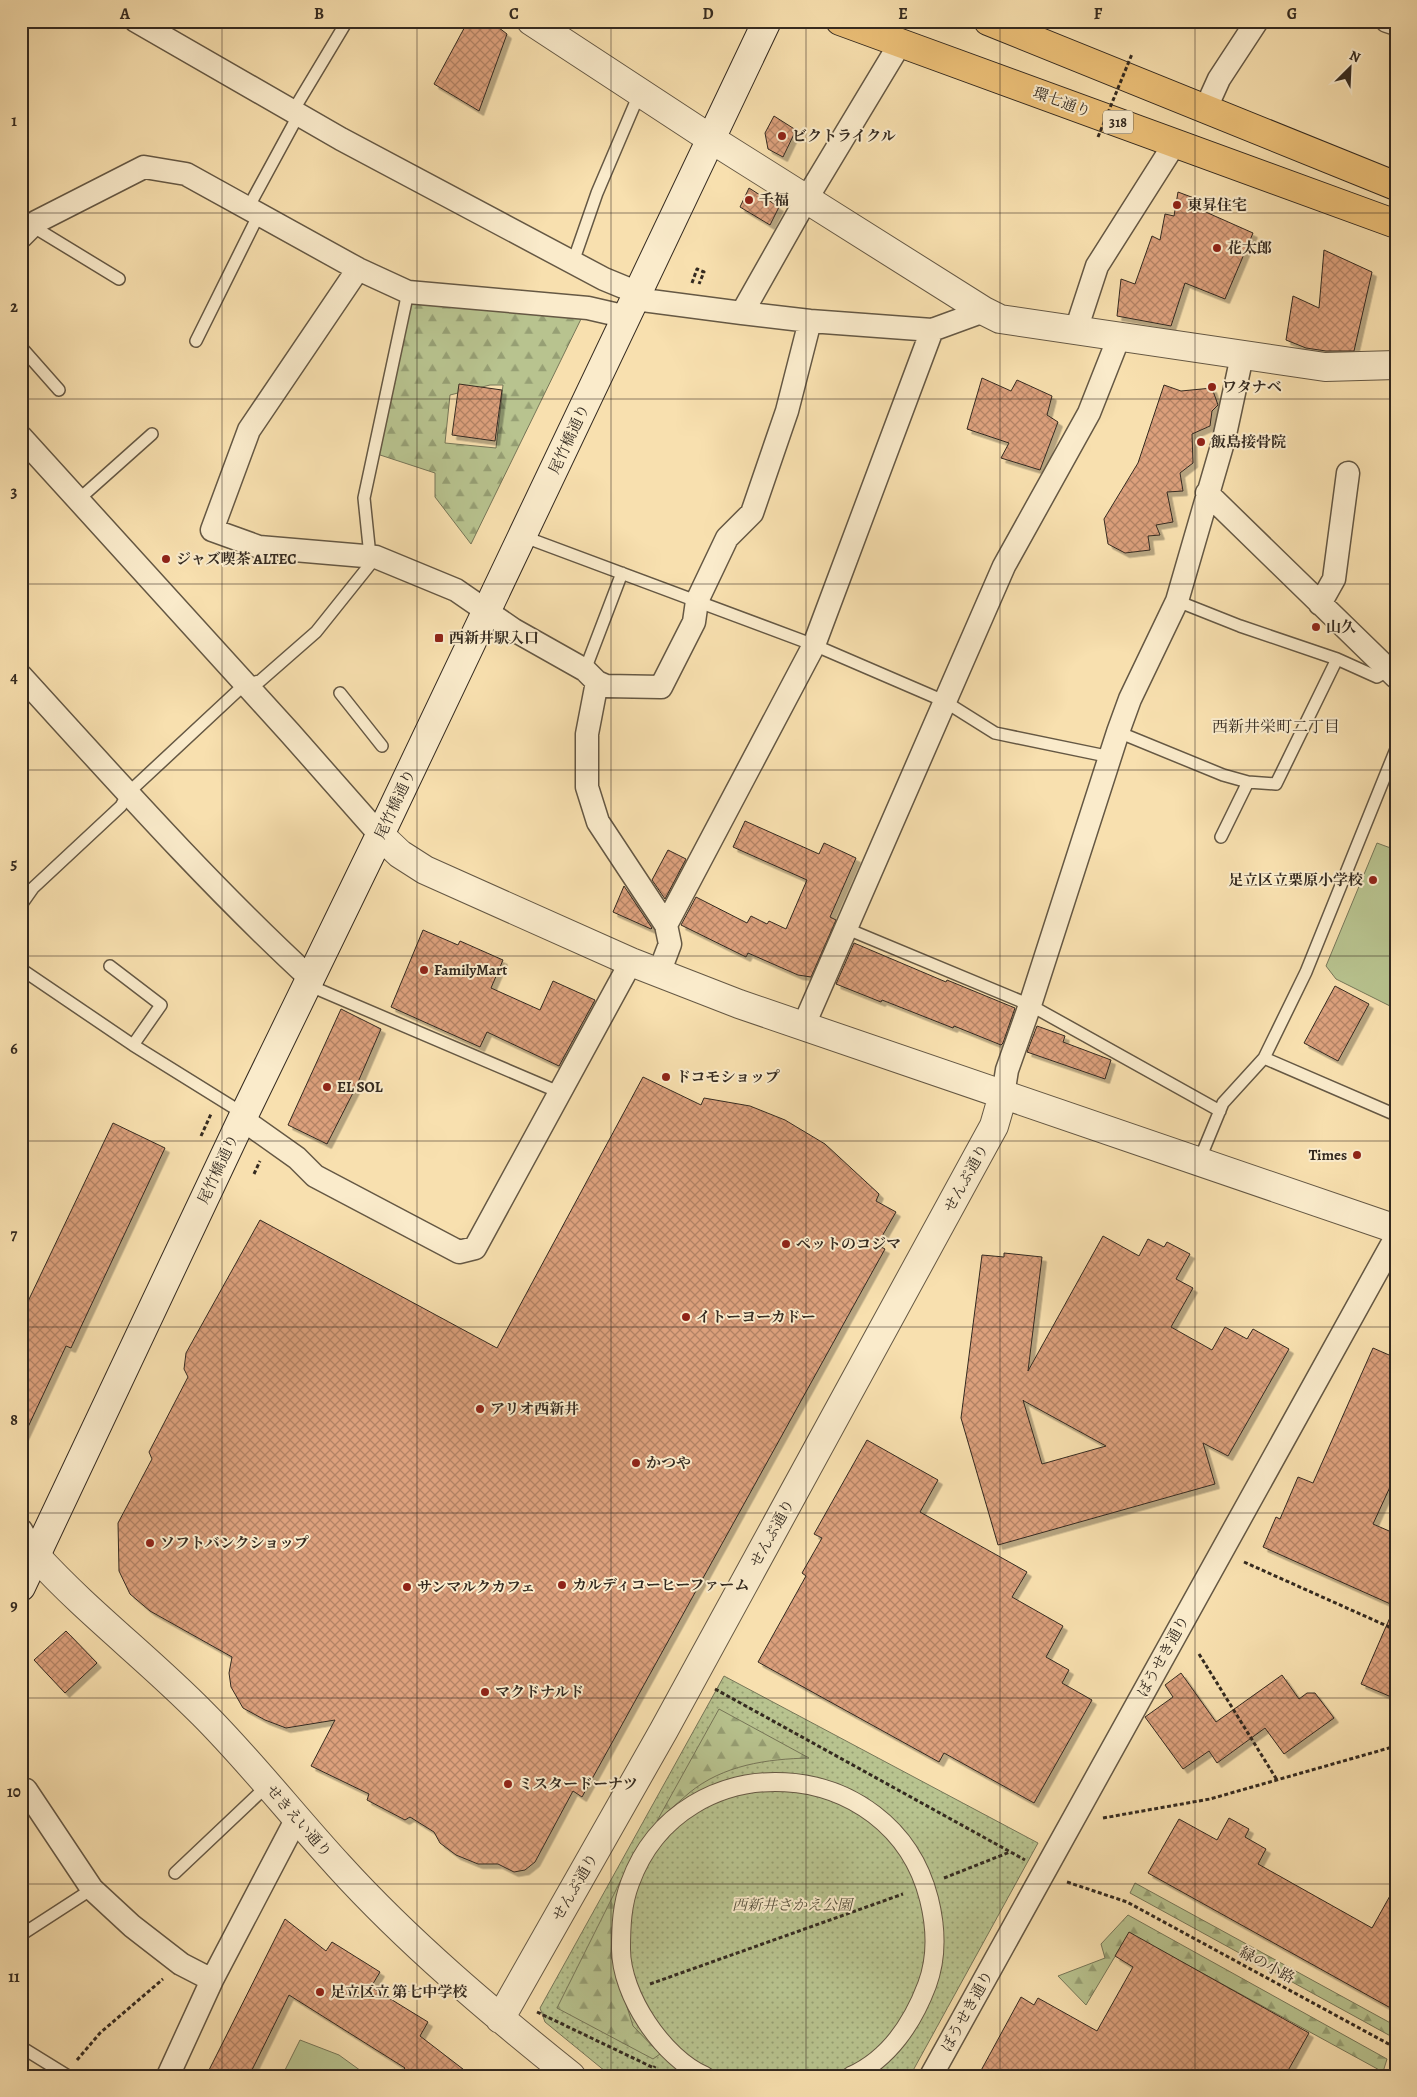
<svg xmlns="http://www.w3.org/2000/svg" width="1417" height="2097" viewBox="0 0 1417 2097" font-family="Alegreya,'Noto Serif JP',serif">
	<defs>
		<pattern id="grass-dots" width="8" height="8" patternUnits="userSpaceOnUse" patternTransform="scale(1.25)"><rect width="8" height="8" fill="#b8c38f"/><path d="M2 2h.1M6 6h.1" fill="none" stroke="#969f74" stroke-width="1.8" stroke-linecap="round"/></pattern>
		<pattern id="forest-firs" width="22" height="20" patternUnits="userSpaceOnUse" patternTransform="scale(1.25)"><rect width="22" height="20" fill="#b8c38f"/><path d="M5 1l3.5 6h-7zM16 11l3.5 6h-7z" fill="#969f74"/></pattern>
		<pattern id="building-cross-hatch" width="8" height="8" patternUnits="userSpaceOnUse" patternTransform="scale(1.25)"><rect width="8" height="8" fill="#dca07c"/><path d="M0 0l8 8M0 8l8-8" fill="none" stroke="#b38365"/></pattern>
		<filter id="shadow"><feDropShadow dx="4.5" dy="4.5" stdDeviation="0" flood-color="#0004"/></filter>
	</defs>
	<rect width="100%" height="100%" fill="#f8e0af"/>
	<filter id="stains"><feTurbulence type="fractalNoise" baseFrequency=".004" numOctaves="4"/><feColorMatrix values="0 0 0 0 .2 0 0 0 0 .09 0 0 0 0 .02 0 0 0 .5 -.17"/></filter>
	<radialGradient id="worn" r=".72"><stop offset=".6" stop-color="#630" stop-opacity="0"/><stop offset="1" stop-color="#630" stop-opacity=".3"/></radialGradient>
	<path fill="url(#grass-dots)" stroke="#767658" d="M 724,1676 L 1038,1843 L 910,2076 L 611,2076 L 545,2022 L 540,2008 Z"/>
	<path fill="url(#forest-firs)" stroke="#767658" fill-rule="evenodd" d="M 408,300 L 582,317 L 471,544 L 435,497 L 435,473 L 371,452 ZM 490,385 L 503,385 L 496,448 L 445,443 L 450,395 Z
		M 719,1709 L 809,1758 C 767,1759 723,1765 689,1793 C 678,1802 668,1812 657,1821 Z
		M 621,1880 L 612,1933 L 611,1956 L 633,2026 L 660,2054 L 653,2059 L 557,2008 Z
		M 1135,1883 L 1396,2026 L 1396,2039 L 1130,1893 Z
		M 1128,1915 L 1387,2059 L 1383,2072 L 1129,1933 L 1086,2005 L 1058,1976 L 1105,1958 L 1101,1944 Z"/>
	<path fill="#b8c38f" stroke="#767658" d="M 1377,843 L 1396,850 L 1396,1009 L 1336,979 L 1326,966 Z
		M 300,2040 L 339,2055 L 368,2076 L 282,2076 Z"/>
	<path fill="url(#building-cross-hatch)" stroke="#342a20" fill-rule="evenodd" filter="url(#shadow)" d="M 468,21 L 490,21 L 507,34 L 479,111 L 434,84 Z
		M 774,116 L 796,130 L 783,157 L 768,149 L 765,133 Z
		M 749,188 L 779,207 L 770,225 L 740,207 Z
		M 1178,192 L 1202,201 L 1199,209 L 1253,233 L 1225,299 L 1185,283 L 1171,326 L 1117,316 L 1121,279 L 1135,284 L 1152,236 L 1160,240 L 1165,214 L 1174,216 Z
		M 1324,250 L 1372,272 L 1354,351 L 1326,351 L 1306,348 L 1286,340 L 1293,296 L 1319,308 Z
		M 982,378 L 1011,391 L 1017,380 L 1052,396 L 1047,415 L 1058,422 L 1040,470 L 1001,458 L 1009,443 L 967,429 Z
		M 459,384 L 502,390 L 495,441 L 452,435 Z
		M 1164,385 L 1181,391 L 1212,388 L 1218,405 L 1212,411 L 1210,426 L 1192,434 L 1193,463 L 1180,473 L 1183,491 L 1167,492 L 1173,522 L 1156,525 L 1160,535 L 1148,536 L 1150,550 L 1125,553 L 1108,544 L 1104,519 L 1138,463 Z
		M 745,821 L 819,854 L 824,843 L 856,858 L 830,917 L 836,920 L 811,977 L 798,975 L 748,953 L 746,957 L 681,925 L 696,897 L 747,923 L 751,916 L 767,924 L 769,921 L 786,929 L 807,880 L 733,847 Z
		M 668,850 L 686,859 L 665,899 L 652,880 Z
		M 624,886 L 652,928 L 651,929 L 613,912 Z
		M 423,930 L 458,945 L 460,941 L 503,960 L 491,988 L 540,1010 L 553,981 L 595,1000 L 559,1066 L 487,1032 L 480,1047 L 391,1007 Z
		M 854,943 L 946,982 L 947,980 L 1015,1008 L 1003,1043 L 1001,1045 L 954,1026 L 953,1028 L 882,1000 L 881,1002 L 836,984 Z
		M 1335,986 L 1369,1004 L 1338,1061 L 1304,1043 Z
		M 341,1009 L 381,1029 L 355,1089 L 327,1144 L 288,1125 Z
		M 1037,1026 L 1065,1036 L 1063,1042 L 1111,1060 L 1105,1079 L 1027,1052 Z
		M 643,1077 L 701,1105 L 704,1098 L 750,1106 L 785,1120 L 825,1144 L 879,1194 L 876,1201 L 896,1212 L 877,1245 L 885,1249 L 582,1797 L 573,1791 L 535,1862 L 525,1870 L 514,1872 L 498,1864 L 478,1864 L 456,1855 L 440,1843 L 434,1832 L 410,1817 L 405,1820 L 367,1800 L 369,1794 L 311,1766 L 335,1720 L 286,1728 L 265,1720 L 243,1708 L 231,1687 L 229,1673 L 232,1657 L 150,1611 L 130,1594 L 119,1571 L 118,1523 L 152,1459 L 149,1452 L 188,1377 L 184,1369 L 186,1353 L 260,1220 L 497,1348 Z
		M 113,1123 L 165,1148 L 71,1348 L 66,1346 L 21,1442 L 21,1316 Z
		M 1103,1236 L 1139,1256 L 1148,1239 L 1164,1247 L 1167,1242 L 1190,1254 L 1176,1279 L 1193,1288 L 1171,1327 L 1212,1350 L 1225,1327 L 1247,1339 L 1253,1329 L 1289,1349 L 1228,1456 L 1203,1443 L 1215,1484 L 998,1545 L 961,1418 L 982,1255 L 1004,1257 L 1004,1253 L 1042,1257 L 1028,1371 ZM 1023,1400 L 1024,1401 L 1106,1446 L 1042,1464 Z
		M 1373,1348 L 1396,1358 L 1396,1474 L 1373,1524 L 1396,1534 L 1396,1699 L 1361,1684 L 1395,1606 L 1263,1547 L 1276,1517 L 1280,1519 L 1298,1477 L 1313,1483 Z
		M 867,1440 L 938,1480 L 920,1512 L 1027,1572 L 1012,1597 L 1063,1626 L 1046,1657 L 1069,1670 L 1062,1683 L 1092,1700 L 1034,1803 L 944,1753 L 939,1762 L 758,1662 L 806,1576 L 802,1573 L 822,1538 L 814,1534 Z
		M 66,1631 L 97,1663 L 65,1693 L 34,1660 Z
		M 1181,1673 L 1216,1722 L 1282,1675 L 1299,1699 L 1307,1693 L 1315,1693 L 1334,1718 L 1284,1754 L 1265,1728 L 1217,1763 L 1209,1751 L 1183,1769 L 1145,1717 L 1173,1697 L 1165,1685 Z
		M 1229,1818 L 1249,1829 L 1245,1837 L 1266,1849 L 1258,1864 L 1372,1928 L 1396,1885 L 1396,2011 L 1148,1873 L 1179,1819 L 1217,1840 Z
		M 285,1919 L 326,1951 L 332,1942 L 380,1972 L 371,1987 L 428,2022 L 420,2036 L 472,2076 L 398,2076 L 405,2068 L 289,1995 L 249,2076 L 206,2076 Z
		M 1129,1932 L 1309,2033 L 1285,2076 L 978,2076 L 1021,1997 L 1034,2005 L 1038,1998 L 1097,2031 L 1133,1967 L 1115,1956 Z"/>
	<g fill="none" stroke-linecap="round" stroke-linejoin="round">
		<defs>
			<path id="service" d="M 293,111 L 347,21
				M 248,208 L 299,114
				M 21,216 L 32,226 L 119,279
				M 573,262 L 597,193 L 640,92
				M 196,341 L 259,214
				M 21,347 L 59,390
				M 78,500 L 152,434
				M 522,536 L 814,645 L 944,701 L 995,733 L 1111,757
				M 370,556 L 364,498 L 408,292
				M 1177,601 L 1240,626 L 1337,659 L 1377,677 L 1391,669
				M 585,670 L 622,573
				M 340,693 L 382,746
				M 1118,732 L 1223,775 L 1248,782 L 1276,784 L 1337,659
				M 1221,837 L 1248,782
				M 21,905 L 33,888 L 121,806 L 128,793 L 245,684 L 260,681 L 316,632 L 376,557
				M 845,928 L 1030,1005 L 1220,1111
				M 110,966 L 161,1005 L 133,1045
				M 21,969 L 133,1045 L 244,1114
				M 308,985 L 561,1093
				M 1264,1058 L 1396,1115
				M 1199,1161 L 1223,1103 L 1264,1058 L 1306,972 L 1396,749
				M 175,1873 L 268,1785
				M 21,1935 L 92,1889
				M 21,2047 L 68,2076"/>
			<path id="pedestrian" d="M 705,2076 C 663,2058 621,1995 621,1949 C 621,1926 622,1904 630,1883 C 682,1740 892,1752 929,1899 C 936,1927 937,1958 927,1985 C 913,2022 889,2059 851,2076"/>
			<path id="minor" d="M 136,21 L 341,139 L 604,279 L 638,293
				M 1387,21 L 1396,24
				M 901,42 L 807,198 L 742,313 L 810,321 L 932,330 L 984,311
				M 1205,110 L 1219,79 L 1257,21
				M 21,237 L 36,222 L 144,167 L 186,174 L 358,269 L 408,292 L 588,308 L 627,317
				M 358,269 L 249,430 L 212,530 L 259,547 L 376,557 L 456,590 L 514,630 L 585,670 L 597,682 L 606,686 L 661,687 L 694,622 L 697,601 L 727,538 L 752,513 L 787,411 L 810,321
				M 635,299 L 742,313
				M 1076,330 L 1097,266 L 1175,143
				M 21,437 L 290,733 L 380,835
				M 1207,493 L 1396,677
				M 1320,604 L 1334,579 L 1348,473
				M 21,676 C 115,779 208,884 310,978
				M 597,682 L 587,734 L 587,787 L 598,822 L 666,925
				M 659,973 L 670,944 L 666,925 L 814,645 L 932,330
				M 803,1027 L 1004,566 L 1089,413 L 1119,337
				M 1003,1095 L 1007,1070 L 1030,1005 L 1118,732 L 1130,699 L 1177,601 L 1224,439 L 1242,356
				M 242,1119 L 297,1158 L 315,1176 L 459,1252 L 475,1248 L 631,962
				M 21,1530 L 36,1556
				M 21,1794 L 26,1790 L 92,1889 L 132,1926 L 181,1964 L 212,1980
				M 168,2076 L 212,1980 L 297,1818
				M 931,2076 L 1396,1237"/>
			<path id="tertiary" d="M 531,21 L 711,139 L 984,311 L 1000,319 L 1325,367 L 1396,365
				M 380,835 L 400,854 L 425,870 L 631,962 L 739,1004 L 1396,1229
				M 36,1556 C 88,1613 149,1659 203,1714 C 251,1762 293,1816 339,1866 C 409,1943 490,2011 571,2076
				M 500,2019 L 664,1730 L 994,1126 L 1003,1095"/>
			<path id="secondary" d="M 21,1587 L 242,1119 L 380,835 L 767,21"/>
			<path id="primary" d="M 840,21 L 1396,224
				M 988,21 L 1396,186"/>
		</defs>
		<use href="#service" stroke="#655844" stroke-width="14"/>
		<use href="#pedestrian" stroke="#655844" stroke-width="20"/>
		<use href="#minor" stroke="#655844" stroke-width="25"/>
		<use href="#tertiary" stroke="#655844" stroke-width="30"/>
		<use href="#secondary" stroke="#342a20" stroke-width="30"/>
		<use href="#primary" stroke="#342a20" stroke-width="30"/>
		<path stroke="#342a20" stroke-width="3" stroke-dasharray="4 2.5" stroke-linecap="butt" d="M 1075,27 L 1079,21
			M 692,283 L 697,269 L 704,272 L 699,284
			M 201,1136 L 211,1114
			M 254,1174 L 260,1161
			M 1244,1562 L 1396,1630
			M 1199,1654 L 1277,1780
			M 715,1689 L 1025,1860
			M 1103,1818 L 1210,1799 L 1396,1746
			M 944,1878 L 1010,1852
			M 1067,1882 L 1127,1902 L 1396,2048
			M 650,1984 L 903,1894
			M 537,2012 L 654,2068 L 655,2066
			M 77,2060 L 100,2033 L 163,1979"/>
		<use href="#service" stroke="#faebcb" stroke-width="11"/>
		<use href="#pedestrian" stroke="#faebcb" stroke-width="18"/>
		<use href="#minor" stroke="#faebcb" stroke-width="22"/>
		<use href="#tertiary" stroke="#faebcb" stroke-width="28"/>
		<use href="#secondary" stroke="#faebcb" stroke-width="28"/>
		<use href="#primary" stroke="#ecc078" stroke-width="28"/>
		<path stroke="#342a20" stroke-width="3" stroke-dasharray="4 2.5" stroke-linecap="butt" d="M 1098,137 L 1132,54"/>
	</g>
	<path fill="none" stroke="#342a20" stroke-width="1" stroke-opacity="0.55" d="M 222,21 L 222,2076M 417,21 L 417,2076M 611,21 L 611,2076M 806,21 L 806,2076M 1000,21 L 1000,2076M 1195,21 L 1195,2076M 21,213 L 1396,213M 21,399 L 1396,399M 21,584 L 1396,584M 21,770 L 1396,770M 21,956 L 1396,956M 21,1141 L 1396,1141M 21,1327 L 1396,1327M 21,1513 L 1396,1513M 21,1698 L 1396,1698M 21,1884 L 1396,1884"/>
	<g fill="#8f2418" stroke="#faebcb" stroke-width="2">
		<circle cx="782" cy="136" r="5"/>
		<circle cx="749" cy="200" r="5"/>
		<circle cx="1177" cy="205" r="5"/>
		<circle cx="1217" cy="248" r="5"/>
		<circle cx="1212" cy="387" r="5"/>
		<circle cx="1201" cy="442" r="5"/>
		<circle cx="166" cy="559" r="5"/>
		<circle cx="1316" cy="627" r="5"/>
		<rect x="434" y="633" width="10" height="10" rx="2.5"/>
		<circle cx="1373" cy="880" r="5"/>
		<circle cx="424" cy="970" r="5"/>
		<circle cx="666" cy="1077" r="5"/>
		<circle cx="327" cy="1087" r="5"/>
		<circle cx="1357" cy="1155" r="5"/>
		<circle cx="786" cy="1244" r="5"/>
		<circle cx="686" cy="1317" r="5"/>
		<circle cx="480" cy="1409" r="5"/>
		<circle cx="636" cy="1463" r="5"/>
		<circle cx="150" cy="1543" r="5"/>
		<circle cx="562" cy="1585" r="5"/>
		<circle cx="407" cy="1587" r="5"/>
		<circle cx="485" cy="1692" r="5"/>
		<circle cx="508" cy="1784" r="5"/>
		<circle cx="320" cy="1992" r="5"/>
	</g>
	<g text-anchor="middle" dominant-baseline="central" stroke-width="4" stroke-linejoin="round" paint-order="stroke">
		<rect fill="#faebcb" stroke="#6f6453" stroke-width="1" x="1103" y="110.5" width="30" height="23" rx="4"/>
		<g font-size="14" font-weight="bold" fill="#342a20">
			<text x="1118" y="122">318</text>
		</g>
		<g font-size="15" fill="#342a20" stroke="#faebcb">
			<text transform="translate(1062 102) rotate(20)">環七通り</text>
			<text transform="translate(569 439) rotate(-65)">尾竹橋通り</text>
			<text transform="translate(395 804) rotate(-65)">尾竹橋通り</text>
			<text transform="translate(218 1169) rotate(-65)">尾竹橋通り</text>
			<text transform="translate(966 1178) rotate(-61)">せんぷ通り</text>
			<text transform="translate(772 1533) rotate(-61)">せんぷ通り</text>
			<text transform="translate(1163 1656) rotate(-61)">ぼうせき通り</text>
			<text transform="translate(299 1821) rotate(49)">せきえい通り</text>
			<text transform="translate(575 1887) rotate(-60)">せんぷ通り</text>
			<text transform="translate(1267 1965) rotate(28)">緑の小路</text>
			<text transform="translate(967 2011) rotate(-61)">ぼうせき通り</text>
		</g>
		<g font-size="15" font-weight="bold" fill="#342a20" stroke="#faebcb" text-anchor="start">
			<text x="792" y="136">ビクトライクル</text>
			<text x="759" y="200">千福</text>
			<text x="1187" y="205">東昇住宅</text>
			<text x="1227" y="248">花太郎</text>
			<text x="1222" y="387">ワタナベ</text>
			<text x="1211" y="442">飯島接骨院</text>
			<text x="176" y="559">ジャズ喫茶 ALTEC</text>
			<text x="1326" y="627">山久</text>
			<text x="449" y="638">西新井駅入口</text>
			<text x="1363" y="880" text-anchor="end">足立区立栗原小学校</text>
			<text x="434" y="970">FamilyMart</text>
			<text x="676" y="1077">ドコモショップ</text>
			<text x="337" y="1087">EL SOL</text>
			<text x="1347" y="1155" text-anchor="end">Times</text>
			<text x="796" y="1244">ペットのコジマ</text>
			<text x="696" y="1317">イトーヨーカドー</text>
			<text x="490" y="1409">アリオ西新井</text>
			<text x="646" y="1463">かつや</text>
			<text x="160" y="1543">ソフトバンクショップ</text>
			<text x="572" y="1585">カルディコーヒーファーム</text>
			<text x="417" y="1587">サンマルクカフェ</text>
			<text x="495" y="1692">マクドナルド</text>
			<text x="518" y="1784">ミスタードーナツ</text>
			<text x="330" y="1992">足立区立 第七中学校</text>
		</g>
		<g font-size="15" font-style="italic" fill="#55503c" stroke="#faebcb">
			<text x="792" y="1905">西新井さかえ公園</text>
		</g>
		<g font-size="16" fill="#342a20" stroke="#faebcb">
			<text x="1276" y="727">西新井栄町二丁目</text>
		</g>
	</g>
	<rect width="1417" height="2097" fill="none" stroke="#f8e0af" stroke-width="55"/>
	<g transform="translate(1350 68) rotate(24)" stroke="#faebcb" stroke-width="4" paint-order="stroke">
	<path d="M0-4L9 19L0 12L-9 19Z" fill="#342a20"/>
	<text y="-8" font-size="14" font-weight="bold" text-anchor="middle" fill="#342a20">N</text>
	</g>
	<rect x="28" y="28" width="1362" height="2042" fill="none" stroke="#342a20" stroke-width="2"/>
	<g font-size="16" text-anchor="middle" font-weight="bold" fill="#342a20">
		<text x="125" y="19">A</text>
		<text x="319" y="19">B</text>
		<text x="514" y="19">C</text>
		<text x="708" y="19">D</text>
		<text x="903" y="19">E</text>
		<text x="1098" y="19">F</text>
		<text x="1292" y="19">G</text>
		<text x="14" y="126">1</text>
		<text x="14" y="312">2</text>
		<text x="14" y="497">3</text>
		<text x="14" y="683">4</text>
		<text x="14" y="869">5</text>
		<text x="14" y="1054">6</text>
		<text x="14" y="1240">7</text>
		<text x="14" y="1425">8</text>
		<text x="14" y="1611">9</text>
		<text x="14" y="1797">10</text>
		<text x="14" y="1982">11</text>
	</g>
	<rect width="100%" height="100%" filter="url(#stains)"/>
	<rect width="100%" height="100%" fill="url(#worn)"/>
</svg>
